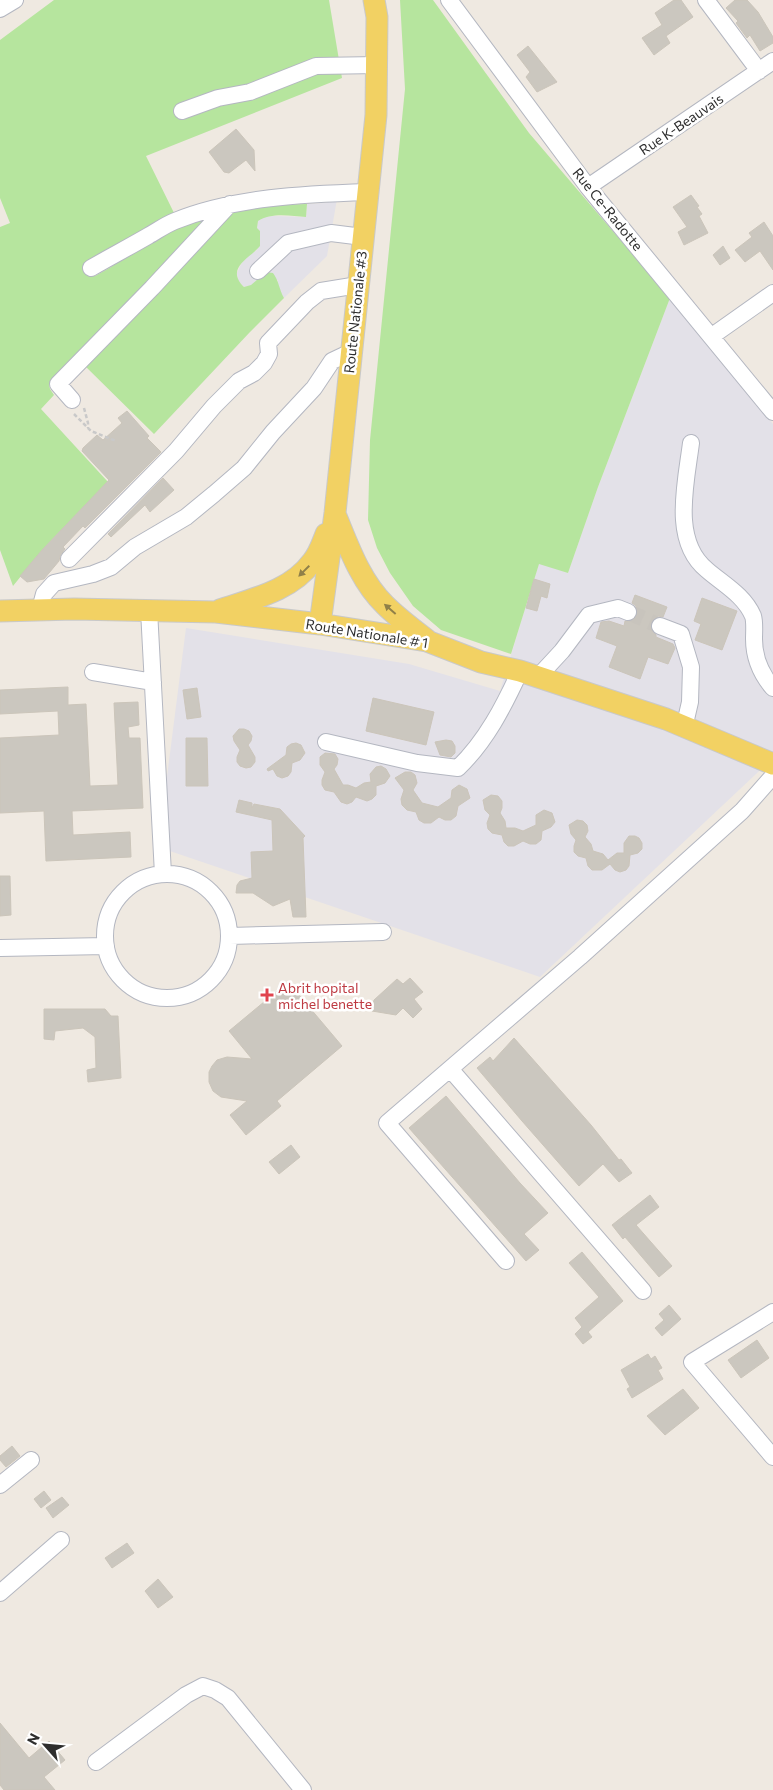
<svg xmlns="http://www.w3.org/2000/svg" width="773" height="1790" viewBox="0 0 773 1790" font-family="Commissioner,sans-serif">
	<rect width="100%" height="100%" fill="#efe9e1"/>
	<path fill="#e3e1e8" d="M 337,199 L 327,256 L 284,298 L 278,288 L 278,280 L 244,287 L 238,281 L 237,273 L 241,264 L 248,256 L 257,250 L 260,232 L 257,228 L 258,221 L 263,217 L 274,216 L 306,217 L 307,204 L 325,203 Z
		M 670,298 L 773,424 L 773,758 L 540,977 L 158,847 L 186,628 L 409,664 L 500,691 L 539,563 L 568,573 L 598,487 Z"/>
	<path fill="#b6e59e" d="M 54,0 L 329,0 L 342,78 L 146,156 L 176,217 L 90,274 L 95,276 L 111,267 L 149,240 L 175,224 L 214,216 L 49,384 L 50,389 L 54,395 L 41,409 L 108,482 L 43,549 L 13,586 L 0,550 L 0,227 L 10,223 L 0,198 L 0,40 Z
		M 400,0 L 433,0 L 529,133 L 670,298 L 598,487 L 568,573 L 539,564 L 511,654 L 441,630 L 413,606 L 390,573 L 377,548 L 368,520 L 370,440 L 405,89 Z
		M 307,204 L 306,217 C 292,216 271,212 258,221 L 257,228 L 260,231 L 260,246 C 249,259 225,268 244,287 L 251,285 L 266,272 L 273,273 C 279,281 279,289 284,298 L 250,332 L 154,434 L 84,365 L 229,210 L 264,205 Z"/>
	<path fill="#cbc7bf" stroke="#cbc5ba" d="M 674,0 L 681,0 L 693,17 L 666,36 L 670,43 L 654,55 L 642,38 L 662,25 L 655,13 Z
		M 735,0 L 747,0 L 758,12 L 773,37 L 773,43 L 760,51 L 750,35 L 747,38 L 736,23 L 738,21 L 726,8 Z
		M 528,46 L 557,82 L 537,92 L 526,77 L 530,72 L 517,55 Z
		M 236,129 L 254,150 L 255,171 L 246,160 L 229,173 L 224,172 L 209,152 Z
		M 691,195 L 699,206 L 697,207 L 702,214 L 699,216 L 708,233 L 684,245 L 678,232 L 687,227 L 673,207 Z
		M 764,222 L 773,236 L 773,270 L 760,251 L 745,262 L 735,250 L 752,237 L 749,233 Z
		M 723,246 L 730,258 L 720,265 L 713,255 Z
		M 127,411 L 149,436 L 147,438 L 161,452 L 85,528 L 83,526 L 63,547 L 65,549 L 60,556 L 59,561 L 44,579 L 27,582 L 20,576 L 43,549 L 109,480 L 82,451 L 83,448 L 97,435 L 103,440 L 122,423 L 118,418 Z
		M 163,478 L 174,490 L 150,512 L 145,505 L 111,537 L 108,534 Z
		M 534,579 L 550,584 L 547,598 L 541,596 L 537,611 L 526,608 Z
		M 635,595 L 667,607 L 663,617 L 658,616 L 653,619 L 651,623 L 650,628 L 656,635 L 656,637 L 673,644 L 675,648 L 668,664 L 648,657 L 640,679 L 609,667 L 617,646 L 596,638 L 601,622 L 609,621 L 624,626 L 625,621 L 635,620 L 638,611 L 636,606 L 632,603 Z
		M 702,598 L 737,611 L 722,650 L 695,640 L 701,624 L 694,621 Z
		M 68,687 L 68,705 L 86,704 L 90,786 L 118,785 L 114,703 L 138,702 L 139,725 L 128,727 L 129,738 L 140,738 L 143,808 L 72,811 L 73,835 L 130,832 L 131,857 L 46,861 L 44,811 L 0,813 L 0,738 L 59,735 L 58,711 L 0,714 L 0,690 Z
		M 197,688 L 201,717 L 187,719 L 183,690 Z
		M 373,698 L 434,712 L 426,745 L 366,731 Z
		M 239,729 L 244,729 L 249,731 L 252,736 L 251,741 L 248,745 L 255,757 L 255,762 L 251,767 L 246,768 L 240,766 L 237,762 L 237,757 L 240,750 L 234,741 L 233,736 Z
		M 186,738 L 207,738 L 208,786 L 186,786 Z
		M 446,740 L 452,741 L 455,746 L 455,753 L 451,757 L 440,755 L 435,742 Z
		M 296,743 L 301,745 L 305,753 L 300,760 L 292,763 L 291,772 L 288,776 L 282,778 L 277,776 L 273,769 L 268,771 L 267,769 L 286,755 L 287,747 L 291,744 Z
		M 325,753 L 335,754 L 338,759 L 337,765 L 334,769 L 343,785 L 348,785 L 356,788 L 364,783 L 371,782 L 370,774 L 376,767 L 381,766 L 386,769 L 390,776 L 385,783 L 376,786 L 376,795 L 372,799 L 367,801 L 356,797 L 352,802 L 347,804 L 341,802 L 334,792 L 325,790 L 322,785 L 322,780 L 325,772 L 320,765 L 320,757 Z
		M 405,772 L 411,772 L 415,775 L 417,783 L 413,790 L 422,803 L 438,807 L 451,798 L 452,790 L 459,785 L 467,789 L 470,798 L 458,806 L 456,816 L 451,820 L 445,820 L 439,817 L 431,823 L 424,823 L 419,820 L 416,812 L 407,810 L 402,805 L 401,799 L 404,790 L 395,778 Z
		M 491,795 L 498,796 L 502,801 L 502,808 L 500,813 L 505,821 L 506,828 L 515,828 L 523,831 L 536,825 L 536,815 L 544,810 L 552,813 L 555,822 L 551,827 L 542,831 L 541,840 L 536,844 L 530,844 L 523,841 L 514,846 L 508,846 L 504,842 L 502,835 L 492,833 L 488,829 L 487,823 L 490,815 L 485,810 L 483,800 Z
		M 239,800 L 252,803 L 252,808 L 254,804 L 280,809 L 305,836 L 303,838 L 306,917 L 293,917 L 290,899 L 273,906 L 253,893 L 236,893 L 237,885 L 240,881 L 252,878 L 251,852 L 273,851 L 272,820 L 236,812 Z
		M 577,820 L 583,821 L 587,825 L 588,831 L 585,837 L 591,844 L 593,851 L 603,854 L 608,860 L 617,853 L 624,853 L 624,843 L 629,836 L 635,836 L 639,838 L 642,843 L 642,849 L 638,853 L 630,855 L 629,866 L 626,870 L 620,872 L 615,870 L 610,864 L 602,870 L 592,870 L 588,866 L 586,858 L 578,856 L 574,852 L 574,846 L 576,840 L 571,834 L 569,825 Z
		M 0,876 L 10,876 L 11,915 L 0,916 Z
		M 410,978 L 423,992 L 414,999 L 422,1009 L 413,1018 L 403,1008 L 396,1015 L 372,1011 L 374,1000 L 397,979 L 403,984 Z
		M 288,982 L 342,1046 L 277,1101 L 281,1106 L 246,1135 L 230,1115 L 247,1101 L 221,1097 L 213,1091 L 209,1082 L 209,1072 L 212,1066 L 217,1060 L 227,1057 L 252,1059 L 229,1031 Z
		M 44,1009 L 105,1009 L 111,1016 L 118,1016 L 121,1078 L 88,1082 L 87,1070 L 96,1068 L 95,1037 L 83,1028 L 55,1031 L 54,1040 L 44,1039 Z
		M 514,1038 L 591,1125 L 619,1160 L 621,1159 L 632,1173 L 619,1182 L 603,1164 L 579,1186 L 522,1121 L 477,1068 L 490,1057 L 493,1061 Z
		M 446,1096 L 520,1183 L 548,1213 L 524,1234 L 539,1250 L 526,1261 L 409,1128 Z
		M 291,1145 L 300,1157 L 279,1174 L 269,1162 Z
		M 650,1195 L 659,1207 L 636,1225 L 672,1266 L 659,1277 L 625,1237 L 623,1239 L 612,1225 Z
		M 582,1252 L 623,1301 L 588,1332 L 592,1337 L 583,1344 L 575,1334 L 582,1327 L 575,1318 L 599,1297 L 569,1263 Z
		M 669,1305 L 681,1319 L 662,1336 L 655,1328 L 664,1320 L 659,1314 Z
		M 757,1340 L 769,1358 L 741,1378 L 728,1360 Z
		M 648,1354 L 651,1359 L 655,1356 L 662,1368 L 658,1370 L 663,1379 L 632,1398 L 627,1389 L 630,1387 L 621,1370 Z
		M 683,1389 L 699,1408 L 665,1435 L 647,1416 Z
		M 12,1446 L 20,1456 L 6,1467 L 0,1460 L 0,1456 Z
		M 44,1491 L 51,1500 L 41,1508 L 34,1499 Z
		M 62,1497 L 69,1505 L 53,1518 L 46,1508 Z
		M 127,1543 L 134,1553 L 112,1568 L 105,1558 Z
		M 158,1579 L 173,1597 L 158,1608 L 145,1591 Z
		M 0,1723 L 29,1758 L 49,1741 L 65,1760 L 44,1777 L 55,1790 L 4,1790 L 0,1785 Z"/>
	<g fill="none" stroke-linecap="round" stroke-linejoin="round">
		<path stroke="#c8c4bd" stroke-width="16" stroke-dasharray="16 8" stroke-linecap="butt" d="M 628,612 L 660,626"/>
		<defs>
			<path id="minor" d="M 449,0 L 588,187 L 773,412
				M 706,0 L 759,71
				M 0,9 L 15,0
				M 182,111 L 218,98 L 250,92 L 316,66 L 378,65
				M 588,187 L 773,61
				M 91,268 C 110,257 129,247 148,236 C 157,231 165,225 175,221 C 234,197 305,194 368,192
				M 258,271 L 288,243 L 331,233 L 363,237
				M 712,336 L 773,293
				M 72,400 L 58,384 L 152,288 L 230,204
				M 691,443 C 686,483 671,541 707,570 C 723,584 744,595 753,616 C 755,622 754,632 754,639 C 754,658 761,674 773,688
				M 69,559 L 176,451 L 214,406 L 239,381 L 254,373 L 264,363 L 269,354 L 268,343 L 307,302 L 321,291 L 358,285
				M 40,609 L 44,594 L 54,583 L 93,574 L 111,567 L 135,547 L 186,517 L 214,494 L 244,468 L 273,432 L 314,388 L 332,361 L 351,352
				M 149,610 L 163,874
				M 660,626 L 681,634 L 691,667 L 690,702 L 684,728
				M 93,672 L 153,682
				M 537,678 L 562,651 L 589,615 L 618,608 L 628,612
				M 326,742 L 417,763 L 458,768 C 486,741 504,706 520,671
				M105 936a62 62 0 1 1 124 0a62 62 0 1 1-124 0Z
				M 230,936 L 383,932
				M 0,948 L 106,946
				M 451,1070 L 643,1291
				M 506,1261 L 387,1123 L 580,957 L 742,811 L 773,776
				M 773,1312 L 692,1362 L 773,1457
				M 0,1485 L 31,1460
				M 0,1593 L 61,1540
				M 96,1762 L 186,1695 L 203,1686 L 215,1690 L 228,1698 L 303,1790"/>
			<path id="major" d="M 335,514 C 348,545 360,581 385,605 C 398,618 413,629 427,640
				M 220,610 C 252,599 291,591 312,562 C 319,554 322,544 326,534
				M 0,611 L 74,609 L 216,612 L 320,624 L 427,641 L 481,662 L 520,671 L 666,719 L 773,764
				M 320,624 L 335,513 L 376,115 L 377,17 L 374,0"/>
		</defs>
		<use href="#minor" stroke="#b4b7c1" stroke-width="18"/>
		<use href="#major" stroke="#c9c9c9" stroke-width="23"/>
		<path stroke="#c9c9c9" stroke-width="2.5" stroke-dasharray="4 2.5" stroke-linecap="butt" d="M 84,408 L 88,423 L 88,428
			M 74,414 L 91,431 L 116,441"/>
		<use href="#minor" stroke="#fff" stroke-width="16"/>
		<use href="#major" stroke="#f2d163" stroke-width="21"/>
	</g>
	<defs><path id="oneway-solid" d="M-6-.8H1V-3.2L6.5 0L1 3.2V.8H-6Z" transform="scale(1.25)"/></defs>
	<g fill="#908048">
		<use href="#oneway-solid" transform="translate(304 571) rotate(135)"/>
		<use href="#oneway-solid" transform="translate(390 609) rotate(-139)"/>
	</g>
	<path fill="#e0444e" stroke="#fff" stroke-width="2" d="M264.5 987.5h5v5h5v5h-5v5h-5v-5h-5v-5h5z"/>
	<g text-anchor="middle" dominant-baseline="central" stroke-width="5" stroke-linejoin="round" paint-order="stroke">
		<g font-size="14" fill="#2e2e2e" stroke="#fff">
			<text transform="translate(681 124) rotate(-34)">Rue K-Beauvais</text>
			<text transform="translate(608 209) rotate(51)">Rue Ce-Radotte</text>
			<text transform="translate(355 312) rotate(-84)">Route Nationale #3</text>
			<text transform="translate(367 633) rotate(9)">Route Nationale # 1</text>
		</g>
		<g font-size="14" fill="#be3a42" stroke="#fff" text-anchor="start">
			<text x="278" y="987">Abrit hopital<tspan x="278" dy="16">michel benette</tspan></text>
		</g>
	</g>
	<g transform="translate(45 1745) rotate(297)" stroke="#ffffff" stroke-width="4" paint-order="stroke">
	<path d="M0-4L9 19L0 12L-9 19Z" fill="#2e2e2e"/>
	<text y="-8" font-size="14" font-weight="bold" text-anchor="middle" fill="#2e2e2e">N</text>
	</g>
</svg>
